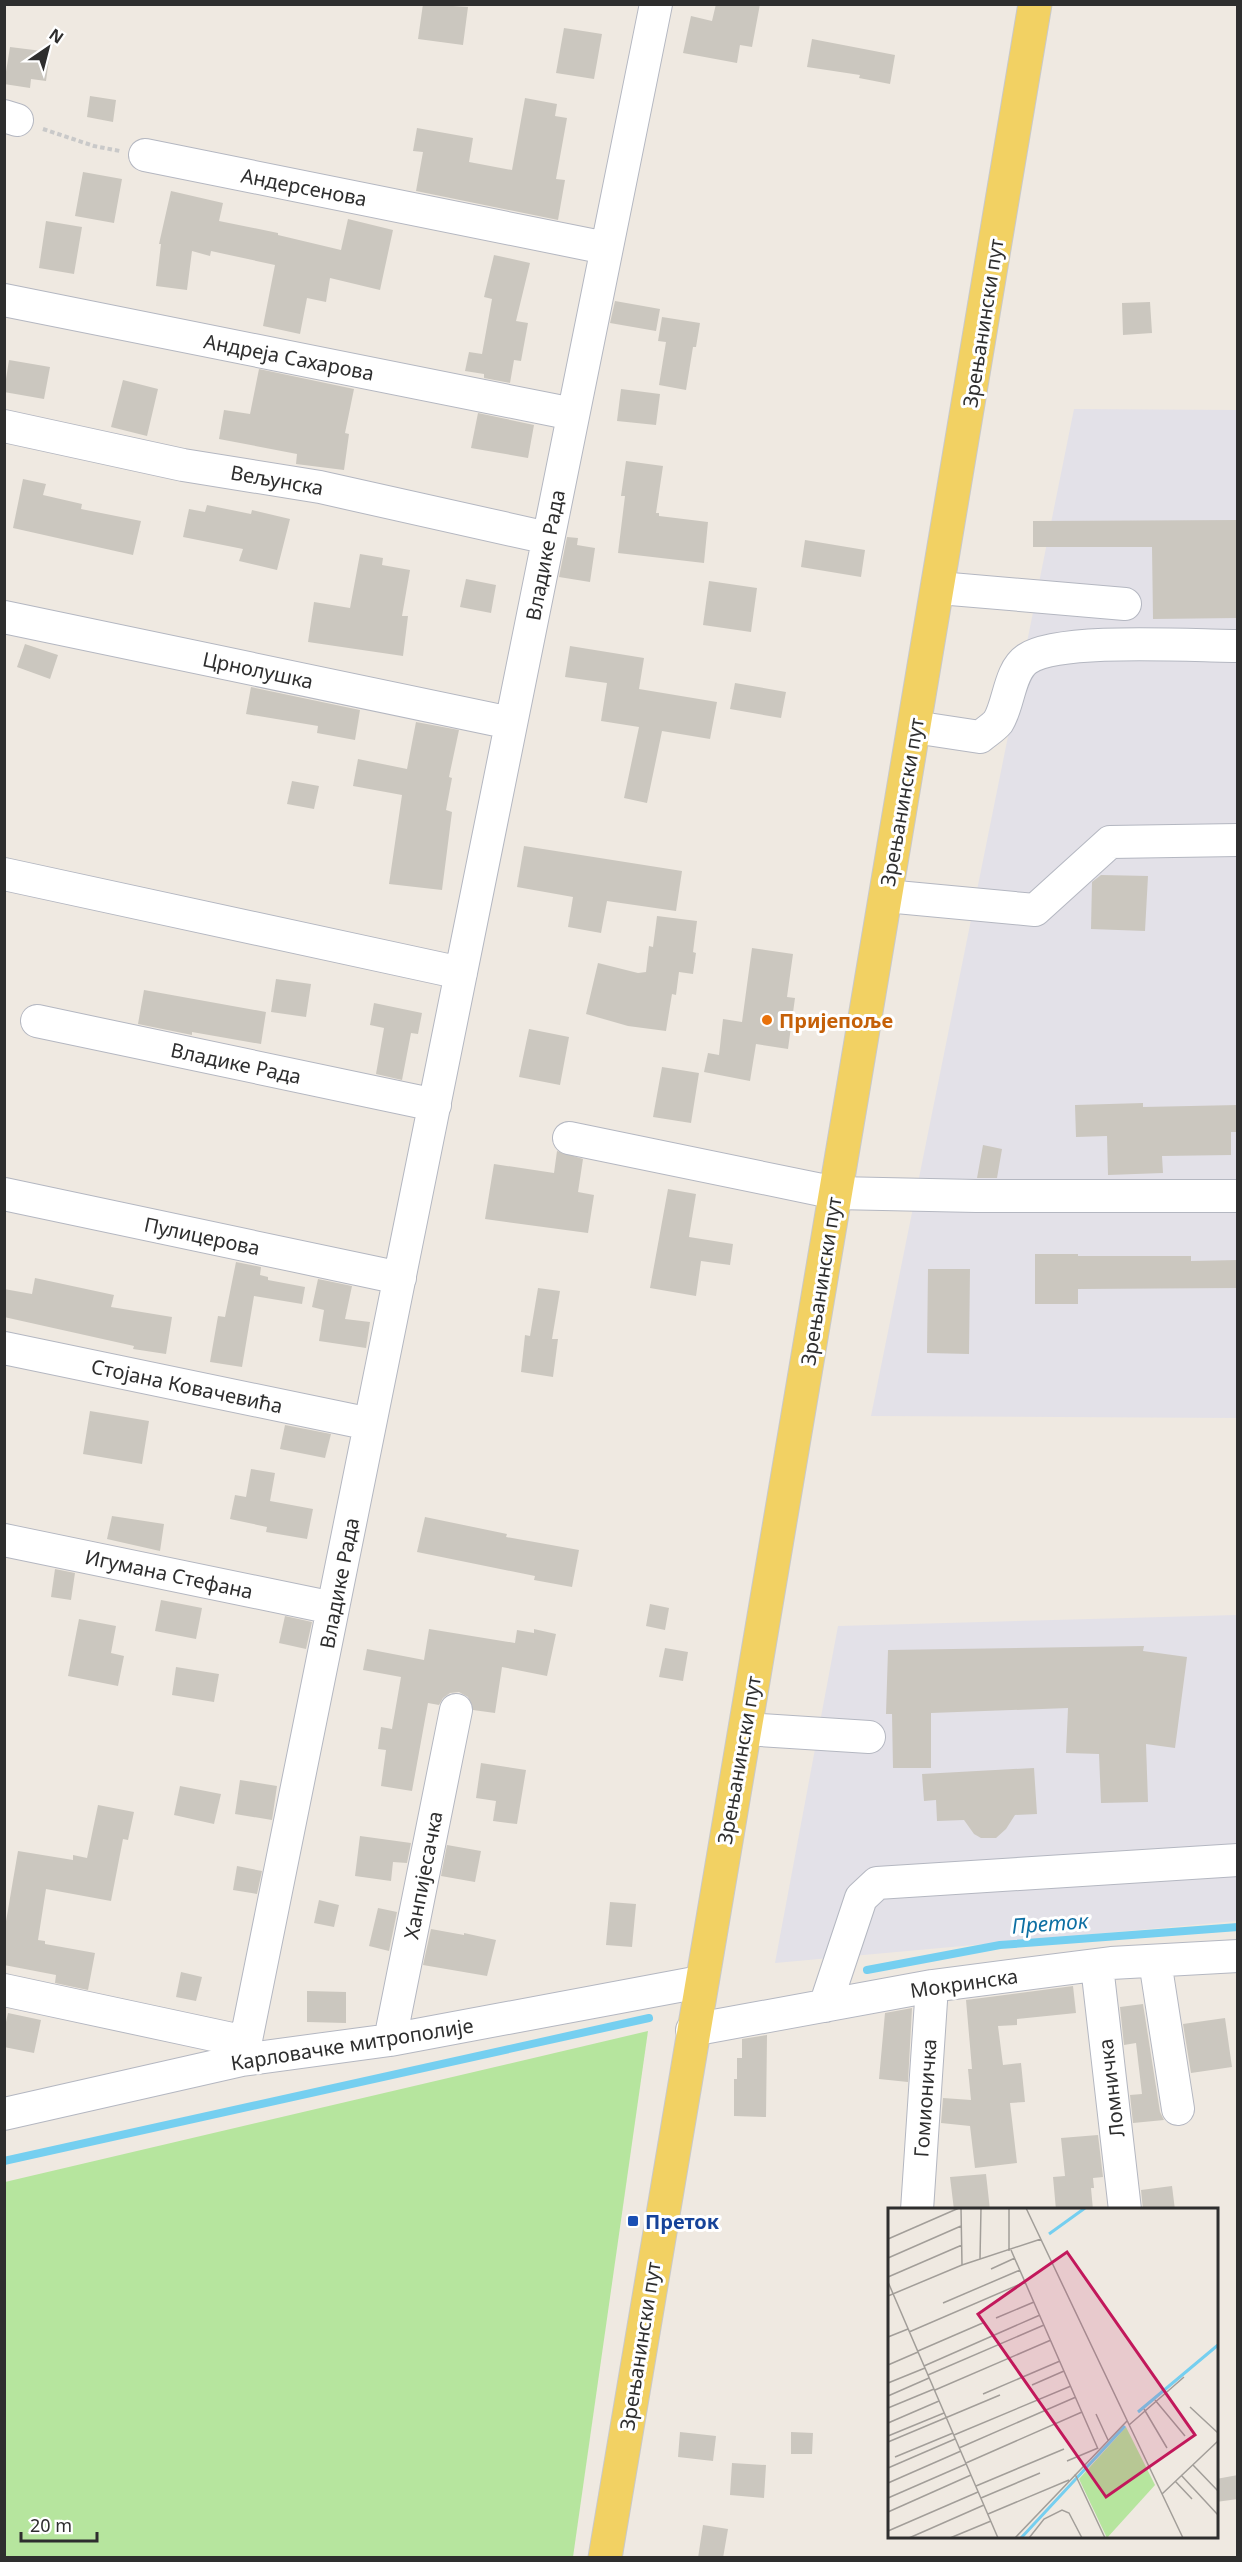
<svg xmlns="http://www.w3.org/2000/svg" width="1242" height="2562" viewBox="0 0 1242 2562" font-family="'Noto Sans',sans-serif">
	<rect width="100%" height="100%" fill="#efe9e1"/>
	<path fill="#e3e1e8" d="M 1074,409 L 1237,410 L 1237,1418 L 871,1416 Z
		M 1237,1615 L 1237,1921 L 775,1963 L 838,1626 Z"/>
	<path fill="#b6e59e" d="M 648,2031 L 573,2557 L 5,2557 L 5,2182 Z"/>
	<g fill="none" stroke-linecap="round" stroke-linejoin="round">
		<path stroke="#75cff0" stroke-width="8" d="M 867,1970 L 1000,1945 L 1238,1927
			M 4,2161 L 649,2018"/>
	</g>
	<path fill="#cbc7bf" d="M 423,4 L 468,7 L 463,45 L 418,39 Z
		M 716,4 L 760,4 L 752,47 L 740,45 L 737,63 L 683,53 L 691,16 L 712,21 Z
		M 564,28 L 602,34 L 594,79 L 556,73 Z
		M 812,39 L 895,55 L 890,84 L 859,78 L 860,75 L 807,67 Z
		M 10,47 L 50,52 L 46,81 L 31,79 L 30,88 L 4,84 Z
		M 90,96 L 116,100 L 113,122 L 87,117 Z
		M 525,98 L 557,104 L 555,116 L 567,118 L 556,179 L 565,180 L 558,220 L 416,191 L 423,152 L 413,151 L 417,128 L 473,138 L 469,162 L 512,170 Z
		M 83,172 L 122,179 L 114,223 L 75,216 Z
		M 171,191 L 223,203 L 219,221 L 278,233 L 278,235 L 341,250 L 348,219 L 393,230 L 380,290 L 330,278 L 326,302 L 307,298 L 300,334 L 263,326 L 275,265 L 211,251 L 210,256 L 192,251 L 187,290 L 156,286 L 161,244 L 159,244 Z
		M 46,221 L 82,227 L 74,274 L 39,268 Z
		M 494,255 L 530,263 L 516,321 L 528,323 L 521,361 L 514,360 L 510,383 L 484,378 L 484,374 L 465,371 L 469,352 L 482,354 L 492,299 L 484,297 Z
		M 615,301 L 660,309 L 656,331 L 610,323 Z
		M 1150,302 L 1152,333 L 1123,335 L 1122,303 Z
		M 662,317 L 700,323 L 696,347 L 693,347 L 686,390 L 659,385 L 666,342 L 658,341 Z
		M 9,360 L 50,367 L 44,399 L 4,392 Z
		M 259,369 L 354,389 L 345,433 L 349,434 L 344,470 L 296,464 L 297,454 L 219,439 L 224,410 L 250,414 Z
		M 123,380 L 158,389 L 147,436 L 111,427 Z
		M 621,389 L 660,394 L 656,425 L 617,421 Z
		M 478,413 L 534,425 L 528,458 L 471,448 Z
		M 626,461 L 663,466 L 656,513 L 659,513 L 659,516 L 708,522 L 704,563 L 618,553 L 625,496 L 621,496 Z
		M 23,479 L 46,484 L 43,495 L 82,504 L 81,509 L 141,521 L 133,555 L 13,528 Z
		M 207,505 L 251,514 L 252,510 L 290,519 L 277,570 L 239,561 L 243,549 L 183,537 L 189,509 L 205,512 Z
		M 1238,520 L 1238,618 L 1153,619 L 1152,547 L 1033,547 L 1033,521 Z
		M 567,537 L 578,538 L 577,545 L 595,548 L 590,582 L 559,577 Z
		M 805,540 L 865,550 L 861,577 L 801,567 Z
		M 360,554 L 383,558 L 382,565 L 410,570 L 402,616 L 408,616 L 403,656 L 308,642 L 314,602 L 350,608 Z
		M 466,579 L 496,585 L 491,613 L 460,607 Z
		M 709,581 L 757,588 L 751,632 L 703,625 Z
		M 25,644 L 58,655 L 50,679 L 17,667 Z
		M 570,646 L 644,658 L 639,689 L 717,702 L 710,739 L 662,731 L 647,803 L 624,798 L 639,727 L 601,721 L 607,683 L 565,677 Z
		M 735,683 L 786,692 L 781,718 L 730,709 Z
		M 251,687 L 360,710 L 355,740 L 317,733 L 318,726 L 246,714 Z
		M 416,722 L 459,730 L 449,777 L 452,778 L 446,810 L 452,812 L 442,890 L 389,884 L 402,795 L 353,786 L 358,759 L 407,769 Z
		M 292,781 L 319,786 L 314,809 L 287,804 Z
		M 524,846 L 682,871 L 676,911 L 607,901 L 601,933 L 568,927 L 573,897 L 517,887 Z
		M 1101,875 L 1148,876 L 1145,931 L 1091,929 L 1092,882 Z
		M 657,916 L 697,921 L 693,952 L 696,953 L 693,974 L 679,972 L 676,995 L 672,994 L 666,1031 L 628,1026 L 586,1014 L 598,963 L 638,973 L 646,972 L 649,946 L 653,947 Z
		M 752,948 L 793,954 L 787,997 L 795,998 L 788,1049 L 756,1044 L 750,1081 L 704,1072 L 708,1053 L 719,1055 L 723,1019 L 742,1022 Z
		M 276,979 L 311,984 L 306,1017 L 271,1012 Z
		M 144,990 L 266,1012 L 261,1044 L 192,1032 L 192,1035 L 138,1024 Z
		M 374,1003 L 422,1013 L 418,1034 L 411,1033 L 402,1080 L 376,1074 L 384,1028 L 370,1025 Z
		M 529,1029 L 569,1037 L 560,1085 L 519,1077 Z
		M 662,1067 L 699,1073 L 691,1123 L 653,1117 Z
		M 1143,1103 L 1143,1107 L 1238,1105 L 1238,1132 L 1231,1132 L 1231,1155 L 1162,1156 L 1163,1173 L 1108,1175 L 1107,1136 L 1076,1137 L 1075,1105 Z
		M 983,1145 L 1002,1149 L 997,1178 L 977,1178 Z
		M 557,1151 L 583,1159 L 578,1192 L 594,1195 L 588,1233 L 485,1219 L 494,1164 L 554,1173 Z
		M 668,1189 L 696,1194 L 689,1237 L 733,1244 L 730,1265 L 701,1261 L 696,1296 L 650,1288 Z
		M 1035,1254 L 1078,1254 L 1078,1256 L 1191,1256 L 1191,1261 L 1238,1260 L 1238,1288 L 1078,1289 L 1078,1304 L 1035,1304 Z
		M 236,1262 L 261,1267 L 260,1275 L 268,1277 L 268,1280 L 305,1287 L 302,1304 L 254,1296 L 242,1367 L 210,1362 L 218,1316 L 225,1317 Z
		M 928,1269 L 970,1269 L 969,1354 L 927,1353 Z
		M 35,1278 L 114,1295 L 111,1307 L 172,1317 L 166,1354 L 133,1349 L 134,1346 L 4,1317 L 4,1289 L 32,1294 Z
		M 318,1279 L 352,1286 L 345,1319 L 370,1322 L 366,1348 L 319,1341 L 324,1310 L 312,1307 Z
		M 538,1288 L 560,1291 L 552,1339 L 558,1339 L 553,1377 L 521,1372 L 525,1335 L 530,1336 Z
		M 90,1411 L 149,1421 L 142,1464 L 83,1454 Z
		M 285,1425 L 331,1434 L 325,1458 L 280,1449 Z
		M 251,1469 L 275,1473 L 270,1501 L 313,1509 L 307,1539 L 266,1532 L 267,1527 L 230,1519 L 235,1495 L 246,1497 Z
		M 112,1516 L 164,1524 L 160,1551 L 107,1539 Z
		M 425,1517 L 507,1534 L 506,1537 L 579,1550 L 572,1587 L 534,1580 L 535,1576 L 417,1552 Z
		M 55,1569 L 75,1573 L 71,1600 L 51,1597 Z
		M 161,1600 L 202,1608 L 196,1639 L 155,1631 Z
		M 650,1604 L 669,1608 L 665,1630 L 646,1626 Z
		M 285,1616 L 312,1622 L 306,1649 L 279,1643 Z
		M 79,1619 L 116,1626 L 111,1653 L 124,1656 L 118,1686 L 68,1676 Z
		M 429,1629 L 515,1643 L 517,1630 L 534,1633 L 534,1629 L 556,1634 L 547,1676 L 502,1667 L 495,1713 L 473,1710 L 468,1697 L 459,1692 L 450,1693 L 443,1698 L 439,1705 L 428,1703 L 412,1791 L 381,1786 L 386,1750 L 378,1749 L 381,1727 L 392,1729 L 401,1677 L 363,1670 L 367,1649 L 424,1660 Z
		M 1144,1646 L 1143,1651 L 1187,1657 L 1175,1748 L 1146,1744 L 1148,1802 L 1101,1803 L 1099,1754 L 1066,1753 L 1068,1708 L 931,1713 L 931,1768 L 893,1768 L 892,1714 L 886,1714 L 888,1650 Z
		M 665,1648 L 688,1652 L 683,1681 L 659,1677 Z
		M 176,1667 L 219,1674 L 214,1702 L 172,1695 Z
		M 481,1763 L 526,1770 L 517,1824 L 493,1821 L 496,1801 L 476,1798 Z
		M 1034,1768 L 1037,1814 L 1015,1815 L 1006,1829 L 996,1838 L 981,1838 L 974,1834 L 964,1820 L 937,1821 L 936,1800 L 924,1801 L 922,1774 Z
		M 240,1780 L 277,1786 L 272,1820 L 235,1814 Z
		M 180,1786 L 221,1794 L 214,1824 L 174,1815 Z
		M 98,1805 L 134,1812 L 128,1840 L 123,1839 L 111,1901 L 46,1889 L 38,1940 L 45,1941 L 45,1944 L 95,1953 L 88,1990 L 55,1983 L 56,1975 L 4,1965 L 4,1933 L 18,1851 L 73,1860 L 73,1855 L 87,1858 Z
		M 360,1836 L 411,1843 L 407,1863 L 393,1862 L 391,1881 L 355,1876 Z
		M 447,1845 L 481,1851 L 475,1882 L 441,1876 Z
		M 237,1866 L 262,1871 L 257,1894 L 233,1890 Z
		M 319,1900 L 339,1905 L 334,1927 L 314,1923 Z
		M 610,1902 L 636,1904 L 632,1947 L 606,1945 Z
		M 378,1908 L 397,1912 L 389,1951 L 369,1946 Z
		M 431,1929 L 464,1935 L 464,1933 L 496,1940 L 487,1976 L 423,1965 Z
		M 181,1972 L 202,1977 L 196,2001 L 176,1997 Z
		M 1073,1986 L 1076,2013 L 1017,2019 L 1017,2025 L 998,2026 L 1003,2065 L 1021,2063 L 1025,2102 L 1010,2103 L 1017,2163 L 975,2168 L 970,2126 L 941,2123 L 943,2098 L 971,2100 L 968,2069 L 972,2069 L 966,2000 Z
		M 307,1991 L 346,1992 L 346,2023 L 307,2022 Z
		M 1143,2004 L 1160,2112 L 1164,2120 L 1133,2123 L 1130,2095 L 1142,2094 L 1136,2043 L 1124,2045 L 1120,2007 Z
		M 912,2008 L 908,2082 L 879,2079 L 885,2013 Z
		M 8,2013 L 41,2020 L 34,2053 L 4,2047 L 4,2031 Z
		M 1225,2018 L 1232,2067 L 1191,2073 L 1183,2024 Z
		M 767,2035 L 766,2117 L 734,2116 L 734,2079 L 737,2079 L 737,2058 L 742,2058 L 742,2039 Z
		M 1098,2135 L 1103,2177 L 1093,2178 L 1094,2188 L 1091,2188 L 1093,2210 L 1056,2210 L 1053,2177 L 1065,2176 L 1061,2138 Z
		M 986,2174 L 990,2210 L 954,2210 L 950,2177 Z
		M 1172,2186 L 1175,2210 L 1143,2210 L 1141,2190 Z
		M 680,2432 L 716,2436 L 713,2461 L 678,2457 Z
		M 791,2432 L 813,2433 L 812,2454 L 791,2454 Z
		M 732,2463 L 766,2465 L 764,2498 L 730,2495 Z
		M 1238,2475 L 1238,2499 L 1216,2502 L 1216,2479 Z
		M 703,2525 L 728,2529 L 723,2558 L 698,2558 Z"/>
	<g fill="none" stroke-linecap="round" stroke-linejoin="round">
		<defs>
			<path id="minor" d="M 4,116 L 17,120
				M 145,155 L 606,248
				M 4,300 L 573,414
				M 4,426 L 183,465 L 320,487 L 548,538
				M 939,588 L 1125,604
				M 4,617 L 511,723
				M 914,727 L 980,737 C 986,732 994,727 998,722 C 1009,705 1009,671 1027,659 C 1059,637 1194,646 1238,646
				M 4,874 L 461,973
				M 886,896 L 1035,910 L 1110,842 L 1238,840
				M 37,1021 L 435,1105
				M 569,1138 L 836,1193 L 976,1196 L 1238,1196
				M 4,1194 L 400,1278
				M 4,1348 L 370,1424
				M 4,1540 L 333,1608
				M 745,1729 L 869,1737
				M 1155,1961 L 1178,2109
				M 1097,1966 L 1125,2210
				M 4,1990 L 246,2042
				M 825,2006 L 861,1898 L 877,1883 L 1238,1860
				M 692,2030 L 932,1986 L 1111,1963 L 1238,1956
				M 390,2040 L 456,1710
				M 242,2060 L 656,4
				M 4,2114 L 242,2060 L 390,2040 L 700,1982
				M 917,2210 L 932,1986"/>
			<path id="major" d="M 605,2558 C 746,1706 895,856 1035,4"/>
		</defs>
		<use href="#minor" stroke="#b4b7c1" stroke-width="34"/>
		<use href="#major" stroke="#c9c9c9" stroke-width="35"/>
		<path stroke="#c9c9c9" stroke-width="4" stroke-dasharray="4.5 3" stroke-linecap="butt" d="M 43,129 L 94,146 L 120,151"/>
		<use href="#minor" stroke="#fff" stroke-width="32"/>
		<use href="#major" stroke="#f2d163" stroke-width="33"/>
	</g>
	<circle fill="#e8710a" stroke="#fff" stroke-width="2" cx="767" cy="1020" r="6"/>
	<rect fill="#1a4fb4" stroke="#fff" stroke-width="2" x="627" y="2215" width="12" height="12" rx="3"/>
	<g text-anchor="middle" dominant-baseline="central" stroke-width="6" stroke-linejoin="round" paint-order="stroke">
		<g font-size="20" fill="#2e2e2e" stroke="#fff">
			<text transform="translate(304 187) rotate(11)">Андерсенова</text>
			<text transform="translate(983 323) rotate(-81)">Зрењанински пут</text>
			<text transform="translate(289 357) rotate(11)">Андреја Сахарова</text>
			<text transform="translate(277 480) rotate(10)">Вељунска</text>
			<text transform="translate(545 555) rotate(-79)">Владике Рада</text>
			<text transform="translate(258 670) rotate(12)">Црнолушка</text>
			<text transform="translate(902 802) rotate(-80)">Зрењанински пут</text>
			<text transform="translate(236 1063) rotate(12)">Владике Рада</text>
			<text transform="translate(202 1236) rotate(12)">Пулицерова</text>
			<text transform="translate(821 1281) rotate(-81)">Зрењанински пут</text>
			<text transform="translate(187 1386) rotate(12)">Стојана Ковачевића</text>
			<text transform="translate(169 1574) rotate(12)">Игумана Стефана</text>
			<text transform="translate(339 1583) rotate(-79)">Владике Рада</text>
			<text transform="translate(739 1760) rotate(-80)">Зрењанински пут</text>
			<text transform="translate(423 1875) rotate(-79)">Ханпијесачка</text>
			<text transform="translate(964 1983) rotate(-8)">Мокринска</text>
			<text transform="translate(352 2044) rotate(-9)">Карловачке митрополије</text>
			<text transform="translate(1111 2088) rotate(-97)">Ломничка</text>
			<text transform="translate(925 2098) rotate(-86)">Гомионичка</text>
			<text transform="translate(640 2346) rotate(-81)">Зрењанински пут</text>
		</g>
		<g font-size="20" font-weight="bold" fill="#c56008" stroke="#fff" text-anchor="start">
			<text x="779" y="1020">Пријепоље</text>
		</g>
		<g font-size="20" font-weight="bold" fill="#164399" stroke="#fff" text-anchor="start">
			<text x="645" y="2221">Преток</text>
		</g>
		<g font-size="21" font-style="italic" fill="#0d6fa3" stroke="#fff">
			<text transform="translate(1050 1923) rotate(-4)">Преток</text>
		</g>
	</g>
	<g transform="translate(888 2208)">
		<rect width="330" height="330" fill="#efe9e1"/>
		<path d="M 238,219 L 267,277 L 219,330 L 191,271 Z" fill="#b6e59e"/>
		<path fill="none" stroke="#75cff0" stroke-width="3" d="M 161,26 L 197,0M 250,204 L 330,137M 133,330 L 237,218"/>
		<path fill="none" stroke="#a29e99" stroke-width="1.5" d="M 73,0 L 74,57M 138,0 L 295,330M 0,31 L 71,0M 123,42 L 210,241M 121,43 L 121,1M 0,50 L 73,18M 92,51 L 93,0M 103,61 L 127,50M 0,69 L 74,37M 0,74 L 110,330M 0,88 L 74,57 L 153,31M 55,95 L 132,62M 108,110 L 146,94M 21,124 L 137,74M 0,129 L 20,121M 30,143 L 97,114M 0,157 L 30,144M 36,158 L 152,107M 40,167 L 156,117M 0,175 L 37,160M 144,177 L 176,163M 47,182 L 163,132M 95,186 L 172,153M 0,188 L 41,170M 267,192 L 297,228M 302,199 L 330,225M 0,200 L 46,181M 256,201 L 279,240M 208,206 L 220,232M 0,215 L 51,193M 241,217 L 296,169M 66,227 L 183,178M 0,228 L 56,205M 0,234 L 112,187M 71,240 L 188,189M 7,249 L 65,225M 179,253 L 210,240M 78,255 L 194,204M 305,257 L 330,283M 0,260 L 67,231M 187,266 L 217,330M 293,267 L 330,307M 287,273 L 304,291M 0,275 L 73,243M 88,278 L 176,241M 274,286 L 330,233M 0,290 L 78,256M 93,290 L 152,265M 0,304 L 83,267M 100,306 L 181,272M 0,323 L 90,284M 21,330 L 96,297M 62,330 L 103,313M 127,330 L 239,213M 141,330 L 156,311 L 174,302 L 181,305 L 194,330"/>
		<path fill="#c2185b" fill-opacity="0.15" stroke="#c2185b" stroke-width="3" d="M 179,44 L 307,227 L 218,289 L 90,106 Z"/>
		<rect width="330" height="330" fill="none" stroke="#2e2e2e" stroke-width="3"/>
	</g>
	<rect width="1242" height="2562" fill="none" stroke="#2e2e2e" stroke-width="12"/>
	<g transform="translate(48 48) rotate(35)" stroke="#ffffff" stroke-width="4.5" paint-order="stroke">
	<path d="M0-4.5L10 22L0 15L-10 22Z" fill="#2e2e2e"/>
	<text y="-9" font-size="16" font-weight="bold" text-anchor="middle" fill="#2e2e2e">N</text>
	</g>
	<path d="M21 2532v9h76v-9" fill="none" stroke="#2e2e2e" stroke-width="3"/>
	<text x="30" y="2532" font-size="18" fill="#2e2e2e" stroke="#ffffff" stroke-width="4.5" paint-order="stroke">20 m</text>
</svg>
